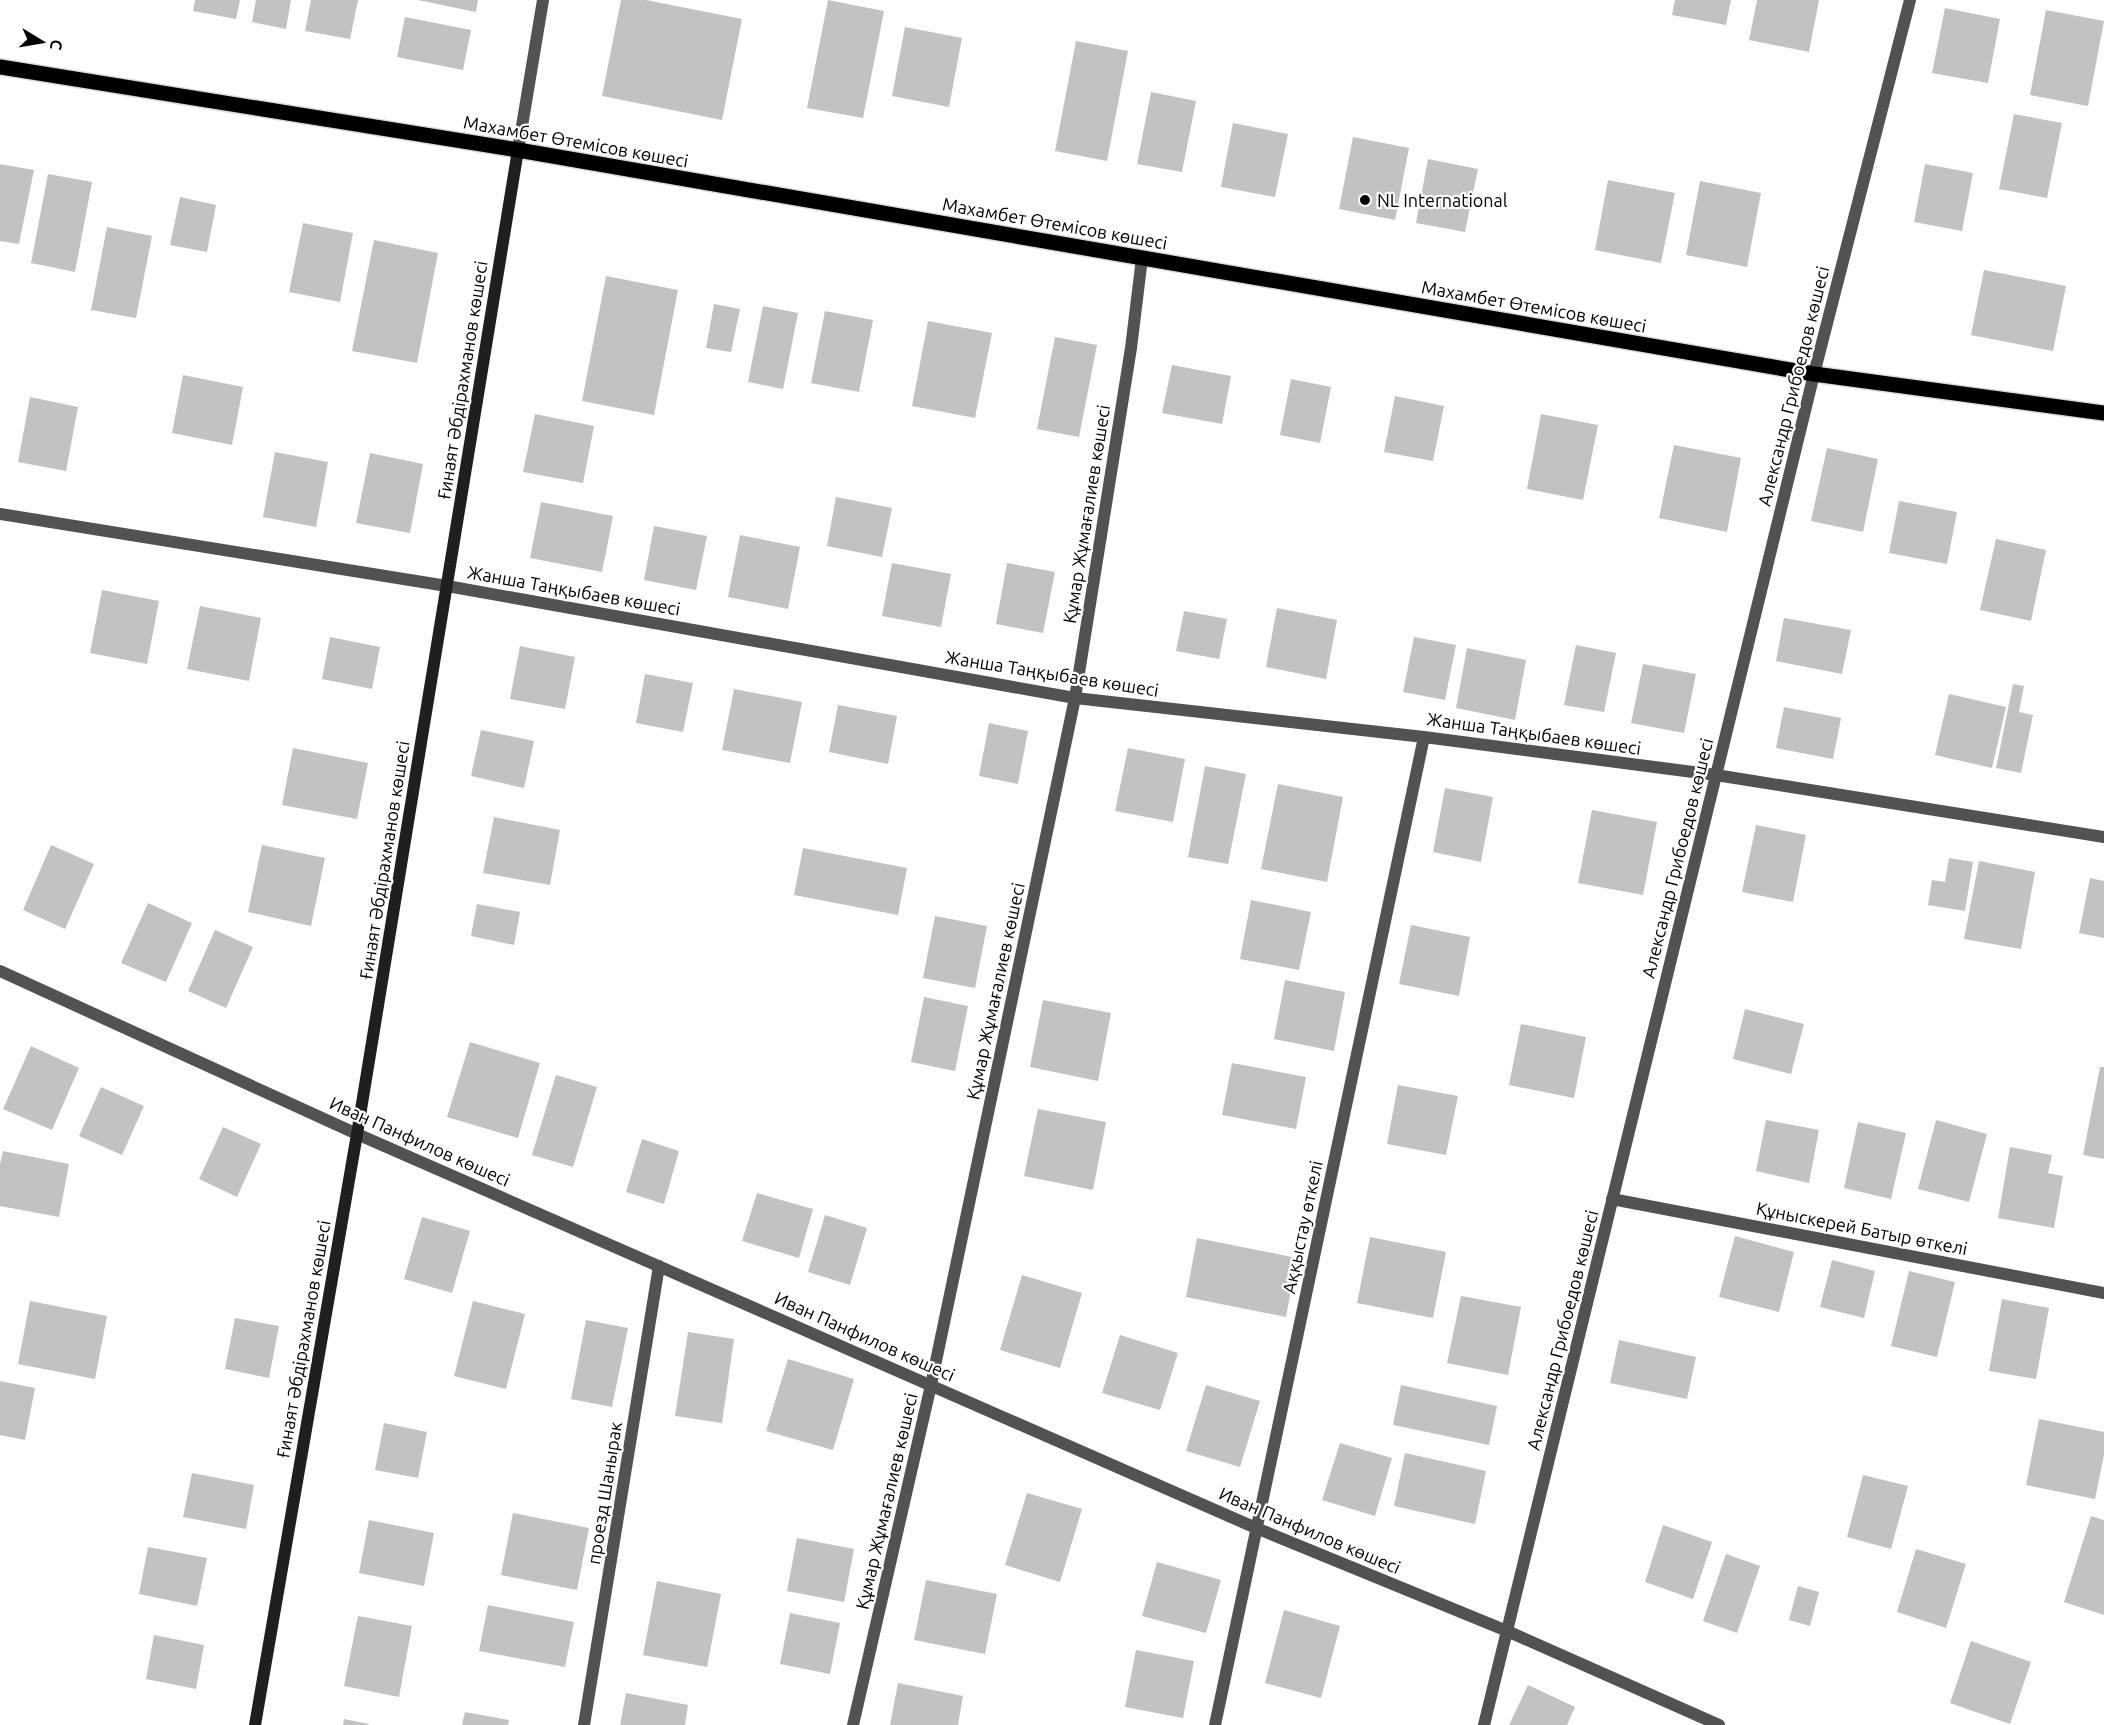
<svg xmlns="http://www.w3.org/2000/svg" width="2104" height="1725" viewBox="0 0 2104 1725" font-family="Ubuntu,sans-serif">
	<rect width="100%" height="100%" fill="#fff"/>
	<path fill="#c2c2c2" d="M 195,0 L 240,0 L 236,19 L 193,11 Z
		M 256,0 L 291,0 L 286,29 L 252,22 Z
		M 311,0 L 358,0 L 350,39 L 305,31 Z
		M 418,0 L 478,0 L 476,12 Z
		M 621,0 L 646,0 L 742,19 L 722,120 L 602,96 Z
		M 828,0 L 884,11 L 863,118 L 807,108 Z
		M 1675,0 L 1731,0 L 1726,25 L 1672,15 Z
		M 1757,0 L 1819,0 L 1809,52 L 1749,40 Z
		M 1945,8 L 2000,19 L 1988,83 L 1932,73 Z
		M 2046,10 L 2104,21 L 2088,106 L 2030,95 Z
		M 405,17 L 471,30 L 463,70 L 397,57 Z
		M 905,27 L 962,38 L 949,107 L 892,96 Z
		M 1076,41 L 1128,51 L 1107,161 L 1055,151 Z
		M 1151,92 L 1196,101 L 1182,172 L 1137,164 Z
		M 2014,114 L 2062,123 L 2047,198 L 1999,189 Z
		M 1233,123 L 1288,134 L 1275,197 L 1221,187 Z
		M 1353,137 L 1409,148 L 1395,220 L 1339,209 Z
		M 1428,159 L 1478,169 L 1465,232 L 1416,223 Z
		M 0,164 L 34,170 L 19,244 L 0,241 Z
		M 1925,164 L 1973,173 L 1962,231 L 1914,222 Z
		M 48,174 L 92,182 L 75,272 L 31,263 Z
		M 1608,180 L 1675,193 L 1661,263 L 1595,250 Z
		M 1700,181 L 1761,193 L 1747,267 L 1686,255 Z
		M 180,197 L 216,205 L 207,252 L 170,245 Z
		M 303,223 L 353,233 L 340,302 L 289,292 Z
		M 107,227 L 152,236 L 136,318 L 91,310 Z
		M 374,240 L 438,253 L 417,363 L 352,351 Z
		M 1984,270 L 2066,286 L 2053,351 L 1971,335 Z
		M 606,276 L 678,290 L 654,415 L 582,401 Z
		M 714,304 L 740,309 L 731,352 L 706,348 Z
		M 763,306 L 798,313 L 783,389 L 748,382 Z
		M 825,311 L 873,320 L 859,392 L 811,383 Z
		M 928,321 L 992,333 L 975,418 L 912,406 Z
		M 1055,337 L 1097,345 L 1079,437 L 1037,429 Z
		M 1172,365 L 1231,376 L 1222,424 L 1162,413 Z
		M 183,375 L 243,387 L 232,445 L 172,433 Z
		M 1291,379 L 1331,387 L 1320,443 L 1280,435 Z
		M 1395,396 L 1444,406 L 1433,461 L 1384,452 Z
		M 30,397 L 78,407 L 66,471 L 18,462 Z
		M 535,414 L 594,426 L 583,483 L 523,472 Z
		M 1541,414 L 1598,425 L 1583,500 L 1527,489 Z
		M 1674,445 L 1741,458 L 1727,532 L 1659,518 Z
		M 1827,448 L 1878,459 L 1863,532 L 1811,521 Z
		M 275,452 L 328,462 L 316,527 L 263,517 Z
		M 370,453 L 423,464 L 410,533 L 356,523 Z
		M 836,497 L 892,508 L 882,557 L 827,546 Z
		M 1899,501 L 1957,512 L 1947,564 L 1889,553 Z
		M 541,502 L 613,516 L 602,572 L 530,558 Z
		M 654,526 L 707,536 L 696,590 L 644,580 Z
		M 740,535 L 800,547 L 788,609 L 728,597 Z
		M 1996,539 L 2046,550 L 2031,621 L 1980,610 Z
		M 892,563 L 951,574 L 941,627 L 882,616 Z
		M 1007,563 L 1055,572 L 1043,633 L 996,624 Z
		M 102,590 L 159,601 L 147,664 L 90,653 Z
		M 200,606 L 261,618 L 249,681 L 187,669 Z
		M 1277,608 L 1337,620 L 1326,679 L 1266,667 Z
		M 1184,611 L 1227,619 L 1219,659 L 1176,651 Z
		M 1784,618 L 1851,630 L 1842,674 L 1776,661 Z
		M 330,637 L 380,647 L 372,689 L 322,679 Z
		M 1414,637 L 1456,645 L 1445,700 L 1403,692 Z
		M 1576,645 L 1616,653 L 1604,712 L 1564,705 Z
		M 520,646 L 575,657 L 565,709 L 510,699 Z
		M 1467,648 L 1526,660 L 1515,720 L 1456,708 Z
		M 1643,664 L 1696,674 L 1684,733 L 1631,723 Z
		M 645,674 L 693,683 L 683,732 L 636,723 Z
		M 2013,684 L 2024,686 L 2019,712 L 2033,715 L 2021,773 L 1996,768 Z
		M 734,689 L 802,702 L 790,763 L 722,750 Z
		M 1949,694 L 2006,707 L 1992,768 L 1935,755 Z
		M 838,705 L 897,716 L 888,764 L 829,752 Z
		M 1784,707 L 1841,718 L 1833,759 L 1776,748 Z
		M 989,723 L 1028,731 L 1018,784 L 979,776 Z
		M 481,730 L 534,741 L 524,788 L 471,776 Z
		M 293,748 L 368,763 L 357,819 L 282,805 Z
		M 1128,748 L 1185,759 L 1173,822 L 1115,811 Z
		M 1205,766 L 1246,774 L 1228,864 L 1188,857 Z
		M 1278,784 L 1343,797 L 1327,882 L 1261,869 Z
		M 1445,788 L 1493,797 L 1481,862 L 1433,852 Z
		M 1592,810 L 1657,822 L 1643,895 L 1578,883 Z
		M 494,817 L 560,830 L 550,885 L 483,873 Z
		M 1756,825 L 1806,835 L 1793,902 L 1742,892 Z
		M 51,845 L 94,864 L 65,929 L 23,910 Z
		M 262,845 L 325,858 L 311,926 L 248,912 Z
		M 803,848 L 907,868 L 898,915 L 794,895 Z
		M 1949,858 L 1973,862 L 1965,911 L 1928,905 L 1932,880 L 1945,882 Z
		M 1979,861 L 2035,872 L 2021,949 L 1964,939 Z
		M 2090,878 L 2104,881 L 2104,938 L 2079,933 Z
		M 1251,900 L 1311,912 L 1299,970 L 1240,959 Z
		M 148,903 L 192,923 L 166,982 L 121,963 Z
		M 477,904 L 520,912 L 514,945 L 471,936 Z
		M 935,916 L 987,926 L 975,988 L 923,978 Z
		M 1411,925 L 1470,937 L 1459,996 L 1399,984 Z
		M 215,930 L 253,947 L 226,1008 L 188,991 Z
		M 1285,980 L 1345,992 L 1334,1051 L 1274,1039 Z
		M 924,997 L 968,1006 L 955,1071 L 911,1062 Z
		M 1043,1000 L 1111,1013 L 1098,1081 L 1030,1067 Z
		M 1745,1009 L 1804,1024 L 1791,1074 L 1733,1059 Z
		M 1521,1024 L 1586,1037 L 1574,1098 L 1509,1085 Z
		M 470,1042 L 540,1063 L 518,1138 L 447,1117 Z
		M 31,1046 L 79,1068 L 52,1130 L 3,1109 Z
		M 1232,1063 L 1306,1077 L 1296,1129 L 1222,1115 Z
		M 2100,1067 L 2104,1067 L 2104,1159 L 2083,1155 Z
		M 556,1075 L 597,1087 L 573,1167 L 532,1155 Z
		M 1398,1085 L 1458,1096 L 1446,1155 L 1387,1144 Z
		M 101,1087 L 144,1106 L 122,1155 L 79,1136 Z
		M 1038,1109 L 1106,1122 L 1093,1190 L 1024,1176 Z
		M 1766,1120 L 1819,1130 L 1809,1183 L 1756,1171 Z
		M 1936,1120 L 1987,1134 L 1969,1202 L 1918,1189 Z
		M 1858,1122 L 1906,1133 L 1891,1199 L 1844,1188 Z
		M 223,1127 L 261,1144 L 237,1197 L 199,1179 Z
		M 642,1139 L 679,1151 L 664,1204 L 626,1192 Z
		M 2010,1147 L 2052,1155 L 2048,1173 L 2063,1176 L 2054,1228 L 1998,1218 Z
		M 3,1151 L 69,1164 L 59,1217 L 0,1206 L 0,1164 Z
		M 757,1193 L 813,1209 L 799,1258 L 742,1241 Z
		M 825,1215 L 867,1228 L 850,1285 L 808,1272 Z
		M 422,1217 L 470,1231 L 452,1293 L 404,1279 Z
		M 1735,1236 L 1794,1252 L 1779,1312 L 1719,1297 Z
		M 1370,1237 L 1446,1252 L 1433,1318 L 1357,1303 Z
		M 1197,1238 L 1297,1258 L 1286,1317 L 1186,1297 Z
		M 1832,1260 L 1875,1271 L 1864,1318 L 1820,1307 Z
		M 1909,1271 L 1955,1282 L 1937,1357 L 1891,1346 Z
		M 1022,1275 L 1082,1293 L 1060,1368 L 1000,1350 Z
		M 1461,1296 L 1521,1307 L 1508,1375 L 1447,1363 Z
		M 2002,1299 L 2049,1308 L 2036,1379 L 1989,1371 Z
		M 30,1301 L 107,1316 L 95,1379 L 18,1364 Z
		M 473,1301 L 525,1314 L 506,1389 L 454,1376 Z
		M 235,1318 L 279,1326 L 269,1378 L 225,1369 Z
		M 586,1320 L 628,1328 L 612,1407 L 571,1399 Z
		M 688,1332 L 734,1339 L 722,1423 L 675,1416 Z
		M 1120,1335 L 1178,1353 L 1160,1410 L 1102,1393 Z
		M 1619,1340 L 1696,1357 L 1687,1399 L 1610,1383 Z
		M 788,1359 L 854,1379 L 833,1450 L 766,1431 Z
		M 0,1381 L 35,1388 L 25,1440 L 0,1435 Z
		M 1206,1385 L 1260,1401 L 1240,1467 L 1186,1451 Z
		M 1401,1385 L 1497,1406 L 1489,1445 L 1393,1425 Z
		M 2039,1419 L 2104,1432 L 2104,1455 L 2095,1499 L 2026,1485 Z
		M 384,1423 L 427,1432 L 418,1478 L 375,1470 Z
		M 1340,1443 L 1392,1458 L 1375,1516 L 1322,1500 Z
		M 1405,1453 L 1486,1471 L 1475,1524 L 1394,1506 Z
		M 192,1473 L 254,1485 L 246,1529 L 183,1517 Z
		M 1863,1475 L 1908,1486 L 1891,1549 L 1847,1537 Z
		M 1027,1493 L 1082,1509 L 1060,1582 L 1005,1565 Z
		M 513,1513 L 589,1528 L 577,1590 L 501,1575 Z
		M 2091,1516 L 2104,1520 L 2104,1615 L 2064,1602 Z
		M 369,1520 L 434,1533 L 424,1586 L 359,1573 Z
		M 1663,1525 L 1712,1542 L 1693,1599 L 1645,1582 Z
		M 797,1538 L 854,1549 L 844,1602 L 787,1591 Z
		M 148,1547 L 207,1558 L 197,1606 L 139,1594 Z
		M 1916,1549 L 1966,1564 L 1946,1628 L 1897,1612 Z
		M 1726,1554 L 1760,1566 L 1737,1633 L 1703,1621 Z
		M 1157,1562 L 1221,1580 L 1206,1633 L 1142,1616 Z
		M 926,1580 L 997,1594 L 985,1654 L 914,1640 Z
		M 657,1581 L 721,1594 L 707,1667 L 643,1655 Z
		M 1798,1586 L 1819,1592 L 1810,1626 L 1789,1620 Z
		M 488,1605 L 574,1622 L 565,1667 L 479,1651 Z
		M 1284,1610 L 1340,1626 L 1321,1698 L 1265,1683 Z
		M 790,1613 L 840,1623 L 830,1674 L 780,1664 Z
		M 358,1616 L 412,1626 L 399,1697 L 344,1686 Z
		M 154,1635 L 204,1645 L 196,1689 L 146,1679 Z
		M 1971,1641 L 2031,1662 L 2010,1724 L 1950,1703 Z
		M 1136,1650 L 1194,1661 L 1183,1718 L 1125,1707 Z
		M 898,1683 L 963,1696 L 958,1725 L 890,1725 Z
		M 1528,1685 L 1575,1707 L 1567,1725 L 1509,1725 Z
		M 626,1693 L 688,1705 L 685,1725 L 620,1725 Z
		M 465,1712 L 509,1720 L 508,1725 L 462,1725 Z
		M 344,1719 L 369,1724 L 369,1725 L 343,1725 Z"/>
	<g fill="none" stroke-linecap="round" stroke-linejoin="round">
		<defs>
			<path id="primary" d="M 0,67 L 518,150 L 1814,374 L 2104,413"/>
		</defs>
		<use href="#primary" stroke="#dbdbdb" stroke-width="18"/>
		<path stroke="#525252" stroke-width="12" d="M 518,150 L 543,0
			M 0,514 L 447,586 L 1075,698 L 1424,737 L 1716,775 L 2104,837
			M 0,971 L 357,1134 L 1256,1528 L 1507,1631 L 1719,1725
			M 1612,1199 L 2104,1293
			M 584,1725 L 659,1266
			M 853,1725 L 931,1385 L 1075,698 L 1131,348 L 1142,258
			M 1215,1725 L 1424,737
			M 1484,1725 L 1814,374 L 1910,0"/>
		<path stroke="#1f1f1f" stroke-width="12" d="M 255,1725 L 357,1134 L 518,150"/>
		<use href="#primary" stroke="#000" stroke-width="15"/>
	</g>
	<circle fill="#000" stroke="#fff" stroke-width="2" cx="1365" cy="200" r="6"/>
	<g text-anchor="middle" dominant-baseline="central" stroke-width="4.5" stroke-linejoin="round" paint-order="stroke">
		<g font-size="18" fill="#000" stroke="#fff">
			<text transform="translate(576 141) rotate(10)">Махамбет Өтемісов көшесі</text>
			<text transform="translate(1055 223) rotate(10)">Махамбет Өтемісов көшесі</text>
			<text transform="translate(1534 306) rotate(10)">Махамбет Өтемісов көшесі</text>
			<text transform="translate(462 380) rotate(-81)">Ғинаят Әбдірахманов көшесі</text>
			<text transform="translate(1793 386) rotate(-76)">Александр Грибоедов көшесі</text>
			<text transform="translate(1086 514) rotate(-81)">Құмар Жұмағалиев көшесі</text>
			<text transform="translate(574 590) rotate(10)">Жанша Таңқыбаев көшесі</text>
			<text transform="translate(1052 673) rotate(9)">Жанша Таңқыбаев көшесі</text>
			<text transform="translate(1534 733) rotate(8)">Жанша Таңқыбаев көшесі</text>
			<text transform="translate(1677 858) rotate(-76)">Александр Грибоедов көшесі</text>
			<text transform="translate(384 860) rotate(-81)">Ғинаят Әбдірахманов көшесі</text>
			<text transform="translate(995 991) rotate(-78)">Құмар Жұмағалиев көшесі</text>
			<text transform="translate(420 1141) rotate(24)">Иван Панфилов көшесі</text>
			<text transform="translate(1302 1227) rotate(-78)">Аққыстау өткелі</text>
			<text transform="translate(1862 1228) rotate(11)">Құныскерей Батыр өткелі</text>
			<text transform="translate(1562 1330) rotate(-76)">Александр Грибоедов көшесі</text>
			<text transform="translate(865 1336) rotate(24)">Иван Панфилов көшесі</text>
			<text transform="translate(303 1339) rotate(-80)">Ғинаят Әбдірахманов көшесі</text>
			<text transform="translate(604 1493) rotate(-81)">проезд Шанырак</text>
			<text transform="translate(886 1501) rotate(-77)">Құмар Жұмағалиев көшесі</text>
			<text transform="translate(1310 1530) rotate(23)">Иван Панфилов көшесі</text>
		</g>
		<g font-size="18" fill="#000" stroke="#fff" text-anchor="start">
			<text x="1377" y="200">NL International</text>
		</g>
	</g>
	<g transform="translate(42 42) rotate(101)" stroke="#ffffff" stroke-width="4.5" paint-order="stroke">
	<path d="M0-4.5L10 22L0 15L-10 22Z" fill="#000000"/>
	<text y="-9" font-size="16" font-weight="bold" text-anchor="middle" fill="#000000">С</text>
	</g>
</svg>
